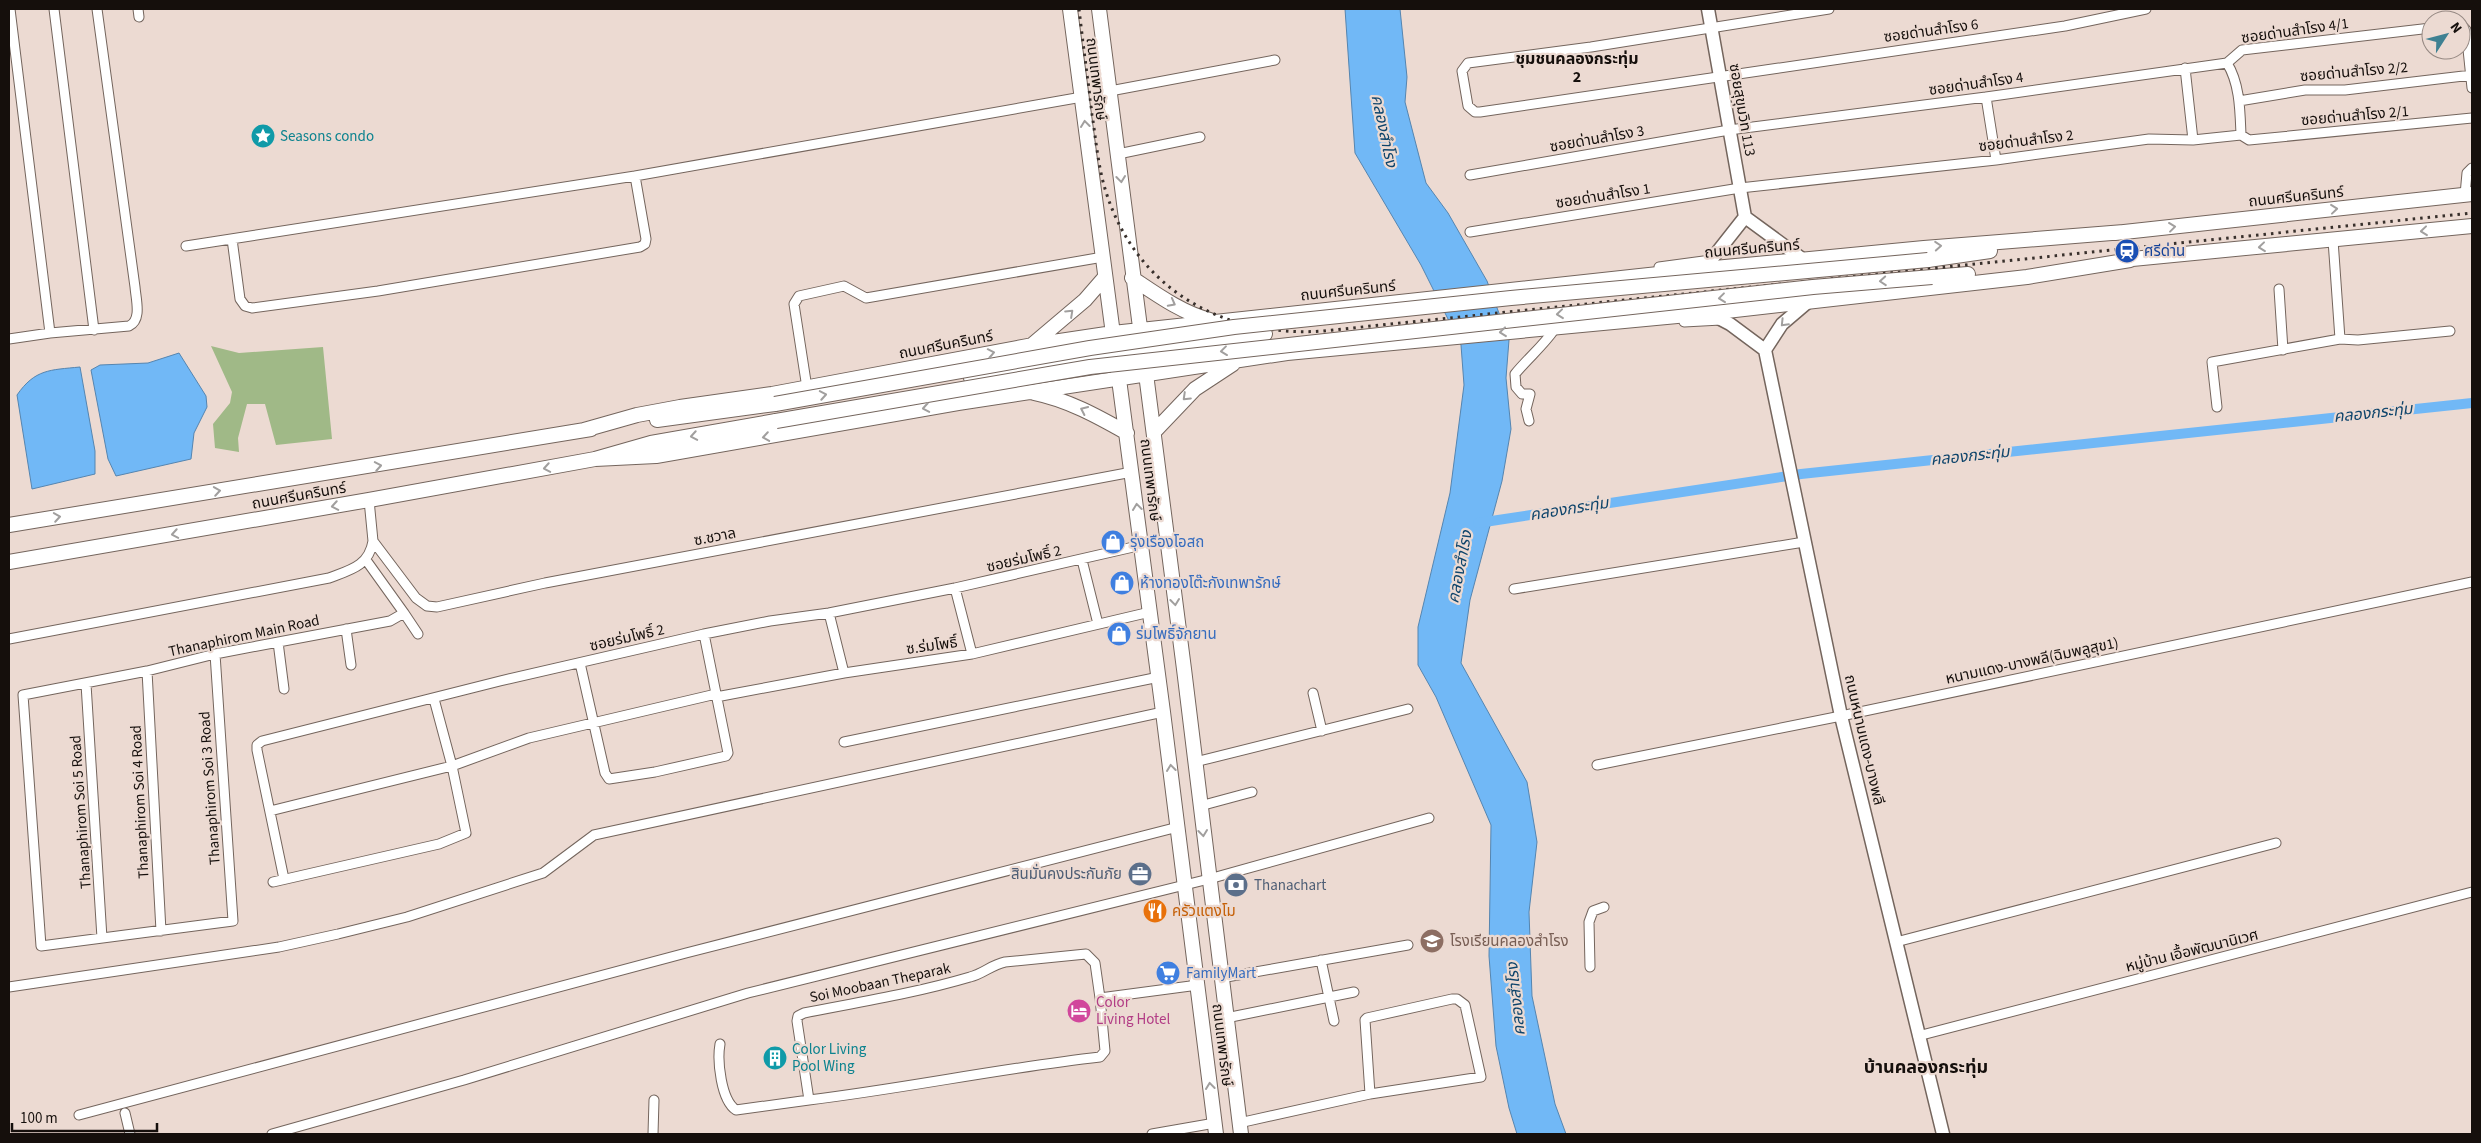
<svg xmlns="http://www.w3.org/2000/svg" width="2481" height="1143" viewBox="0 0 2481 1143" font-family="'Source Sans 3','Noto Sans Thai',sans-serif">
	<rect width="100%" height="100%" fill="#ecdad2"/>
	<path fill="#a0b987" d="M 211,346 L 239,353 L 323,347 L 332,439 L 276,445 L 265,404 L 247,404 L 238,438 L 239,452 L 215,448 L 213,424 L 230,403 L 232,392 Z"/>
	<path fill="#71b8f6" stroke="#5585b0" d="M 1345,9 L 1400,9 L 1407,77 L 1405,102 L 1426,183 L 1448,213 L 1487,281 L 1509,340 L 1506,378 L 1511,429 L 1502,481 L 1470,600 L 1461,663 L 1527,782 L 1537,842 L 1529,912 L 1532,996 L 1555,1104 L 1566,1134 L 1517,1134 L 1509,1108 L 1496,1046 L 1489,956 L 1491,825 L 1436,697 L 1418,665 L 1418,627 L 1450,493 L 1464,385 L 1461,345 L 1421,265 L 1355,153 Z
		M 179,353 L 206,396 L 207,407 L 194,433 L 191,459 L 116,476 L 108,459 L 91,370 L 100,365 L 148,363 Z
		M 80,367 L 95,451 L 95,474 L 32,489 L 17,395 C 35,369 50,370 80,367 Z"/>
	<g fill="none" stroke-linecap="round" stroke-linejoin="round">
		<path stroke="#71b8f6" stroke-width="10" d="M 1478,523 L 1801,474 L 2472,403"/>
		<defs>
			<path id="street" d="M 10,9 L 50,333
				M 54,9 L 94,330
				M 138,9 L 139,17
				M 1829,9 L 1591,47 L 1468,63 L 1462,71 L 1468,106 L 1475,112 L 1480,112 L 2065,26 L 2146,9
				M 2461,25 L 2466,30 L 2472,88
				M 2227,63 L 2242,50 L 2431,28
				M 2185,68 L 2193,140
				M 1110,91 L 1275,60
				M 1986,97 L 1996,160
				M 2239,101 L 2305,90 L 2345,90 L 2472,75
				M 2241,135 L 2249,140 L 2472,118
				M 1118,154 L 1200,137
				M 1470,175 L 1729,130 L 1986,97 L 2227,63
				M 2465,195 L 2467,173 L 2472,168
				M 1470,232 L 1740,188 L 1996,160 L 2149,139 L 2193,140 L 2241,135 C 2240,111 2240,84 2227,63
				M 232,239 L 240,299 L 245,306 L 252,308 L 378,291 L 640,247 L 645,244 L 646,239 L 635,176
				M 2333,240 L 2340,339 L 2358,340 L 2450,331
				M 186,246 L 635,176 L 1082,97
				M 1659,267 L 1711,260
				M 2279,289 L 2283,350
				M 1684,322 L 1721,320
				M 9,339 L 50,333 L 129,326 C 142,320 136,300 135,287 L 97,9
				M 807,388 L 794,304 L 799,296 L 844,286 L 866,298 L 1103,257
				M 2217,407 L 2212,362 L 2340,339
				M 1529,421 L 1526,409 L 1530,394 L 1522,394 L 1516,387 L 1515,374 C 1528,358 1543,346 1554,330
				M 369,500 L 373,541 L 416,598 L 427,606 L 437,607 L 545,583 L 1132,472
				M 1082,560 L 1098,624
				M 955,588 L 972,654
				M 1514,589 L 1804,542
				M 404,613 L 418,634
				M 829,613 L 844,673
				M 346,629 L 351,665
				M 9,639 L 329,578 C 350,570 369,566 373,541
				M 278,642 L 284,689
				M 215,654 L 233,921 L 41,946 L 23,695 L 147,671 L 215,654 L 390,621 L 404,613 L 366,560
				M 580,663 L 605,773 L 609,779 L 655,772 L 726,756 L 728,753 L 704,634
				M 147,671 L 161,931
				M 86,684 L 102,938
				M 1313,693 L 1322,731
				M 716,697 L 844,673 L 972,654 L 1150,612
				M 844,742 L 1159,677
				M 1195,762 L 1408,709
				M 1597,765 L 1841,716 L 2472,582
				M 1200,806 L 1252,792
				M 270,811 L 452,766 L 529,738 L 716,694
				M 284,879 L 257,750 L 257,745 L 262,741 L 500,681 L 704,634 L 770,621 L 829,613 L 955,588 L 1142,545
				M 273,882 L 439,844 L 466,833 L 452,766 L 434,699
				M 1896,942 L 2276,843
				M 1321,960 L 1334,1021
				M 1590,967 L 1589,922 L 1593,911 L 1604,907
				M 1221,978 L 1408,945
				M 9,987 L 279,947 L 338,934 L 407,917 L 543,873 L 594,835 L 1163,712
				M 1100,998 L 1095,963 L 1086,954 L 1005,962 C 991,965 983,974 970,977 C 916,993 860,1002 804,1013 L 798,1016 L 797,1021 L 809,1100 C 907,1088 1002,1068 1100,1057 L 1105,1051 L 1100,998 L 1198,985
				M 1226,1018 L 1354,992
				M 1918,1036 L 2472,892
				M 720,1044 C 717,1061 721,1100 736,1110 L 809,1100
				M 125,1113 L 130,1134
				M 79,1115 L 686,953 L 1178,827
				M 1239,1123 L 1370,1094 L 1481,1077 L 1465,1005 L 1457,999 L 1452,999 L 1367,1018 L 1365,1020 L 1370,1094
				M 272,1134 L 464,1080 L 748,993 L 1209,879 L 1429,818
				M 653,1134 L 654,1100
				M 1152,1134 L 1215,1123"/>
			<path id="secondary" d="M 1708,9 L 1745,217 L 1805,261
				M 1704,269 L 1745,217
				M 1709,313 L 1730,324 L 1765,350 L 1841,716 L 1943,1134
				M 1765,350 L 1782,324 L 1809,301"/>
			<path id="primary" d="M 1070,9 L 1163,712 L 1216,1134
				M 1099,9 L 1184,669 L 1241,1134
				M 2115,233 L 2472,194
				M 1928,260 L 1990,251
				M 2122,260 L 2472,226
				M 1932,277 L 1968,274
				M 1132,278 C 1156,294 1182,313 1210,320
				M 1033,344 L 1085,300 L 1105,277
				M 971,378 L 1116,354 L 1265,334
				M 1034,393 C 1068,400 1097,416 1127,433
				M 657,420 L 775,404
				M 584,430 L 637,415 L 680,407 L 772,394 L 1033,345 L 1113,333 L 1704,269 L 1924,248 L 2124,232
				M 1154,432 L 1195,389 L 1233,364
				M 595,459 L 656,456 L 958,403 L 1287,353 L 1709,313 L 2027,277 L 2130,260
				M 9,525 L 591,429
				M 9,562 L 369,500 L 595,459 L 651,443 L 776,421"/>
		</defs>
		<use href="#street" stroke="#74655d" stroke-width="11"/>
		<use href="#secondary" stroke="#74655d" stroke-width="15"/>
		<use href="#primary" stroke="#74655d" stroke-width="16"/>
		<use href="#street" stroke="#fff" stroke-width="9"/>
		<use href="#secondary" stroke="#fff" stroke-width="12"/>
		<use href="#primary" stroke="#fff" stroke-width="14"/>
		<path stroke="#38302c" stroke-width="3" stroke-dasharray="2.5 5" stroke-linecap="butt" d="M 1079,9 C 1083,44 1088,79 1092,114 C 1096,140 1098,167 1106,192 C 1137,290 1224,338 1323,331 L 2472,213"/>
		<defs>
			<path id="primary-bridge" d="M 775,404 L 1090,348 L 1234,327 L 1511,298 L 1928,260
				M 776,421 L 1090,367 L 1813,287 L 1932,277"/>
		</defs>
		<use href="#primary-bridge" stroke="#74655d" stroke-width="16" stroke-linecap="butt"/>
		<use href="#primary-bridge" stroke="#fff" stroke-width="14"/>
	</g>
	<defs><path id="oneway-chevron" d="M-2-3.5L2.5 0L-2 3.5" fill="none" stroke-width="1.6" stroke-linecap="round" stroke-linejoin="round" transform="scale(1.25)"/></defs>
	<g stroke="#a19f9e">
		<use href="#oneway-chevron" transform="translate(1085 124) rotate(-97)"/>
		<use href="#oneway-chevron" transform="translate(1121 179) rotate(83)"/>
		<use href="#oneway-chevron" transform="translate(2334 209) rotate(-6)"/>
		<use href="#oneway-chevron" transform="translate(2172 227) rotate(-7)"/>
		<use href="#oneway-chevron" transform="translate(2424 231) rotate(174)"/>
		<use href="#oneway-chevron" transform="translate(1938 246) rotate(-4)"/>
		<use href="#oneway-chevron" transform="translate(2262 247) rotate(174)"/>
		<use href="#oneway-chevron" transform="translate(1883 281) rotate(176)"/>
		<use href="#oneway-chevron" transform="translate(1722 298) rotate(173)"/>
		<use href="#oneway-chevron" transform="translate(1172 303) rotate(28)"/>
		<use href="#oneway-chevron" transform="translate(1070 313) rotate(-43)"/>
		<use href="#oneway-chevron" transform="translate(1560 314) rotate(174)"/>
		<use href="#oneway-chevron" transform="translate(1784 323) rotate(134)"/>
		<use href="#oneway-chevron" transform="translate(1503 332) rotate(174)"/>
		<use href="#oneway-chevron" transform="translate(1224 351) rotate(173)"/>
		<use href="#oneway-chevron" transform="translate(991 353) rotate(-11)"/>
		<use href="#oneway-chevron" transform="translate(823 395) rotate(-10)"/>
		<use href="#oneway-chevron" transform="translate(1186 397) rotate(136)"/>
		<use href="#oneway-chevron" transform="translate(926 408) rotate(170)"/>
		<use href="#oneway-chevron" transform="translate(1084 410) rotate(-155)"/>
		<use href="#oneway-chevron" transform="translate(694 436) rotate(170)"/>
		<use href="#oneway-chevron" transform="translate(766 437) rotate(171)"/>
		<use href="#oneway-chevron" transform="translate(378 466) rotate(-10)"/>
		<use href="#oneway-chevron" transform="translate(547 468) rotate(170)"/>
		<use href="#oneway-chevron" transform="translate(217 491) rotate(-9)"/>
		<use href="#oneway-chevron" transform="translate(335 506) rotate(170)"/>
		<use href="#oneway-chevron" transform="translate(1137 507) rotate(-97)"/>
		<use href="#oneway-chevron" transform="translate(57 517) rotate(-9)"/>
		<use href="#oneway-chevron" transform="translate(175 534) rotate(170)"/>
		<use href="#oneway-chevron" transform="translate(1175 602) rotate(83)"/>
		<use href="#oneway-chevron" transform="translate(1171 768) rotate(-97)"/>
		<use href="#oneway-chevron" transform="translate(1203 833) rotate(83)"/>
		<use href="#oneway-chevron" transform="translate(1210 1086) rotate(-97)"/>
	</g>
	<defs>
		<symbol id="sight-disc" viewBox="-11 -11 22 22"><circle r="9.5" fill="#0f9aa8" stroke="#ecdad2"/><path d="M0-6L1.8-2.2L6-1.7L2.9 1.2L3.7 5.4L0 3.3L-3.7 5.4L-2.9 1.2L-6-1.7L-1.8-2.2Z" fill="#fff"/></symbol>
		<symbol id="station-disc" viewBox="-11 -11 22 22"><circle r="9.5" fill="#1a4fb4" stroke="#ecdad2"/><path d="M-3-6H3Q5-6 5-4V2Q5 4 3 4L4.5 6H3L1.5 4h-3L-3 6H-4.5L-3 4Q-5 4-5 2V-4Q-5-6-3-6ZM-3.5-4v3h7v-3ZM-3.5 1v1.5H-2V1ZM2 1v1.5H3.5V1Z" fill="#fff"/></symbol>
		<symbol id="shop-disc" viewBox="-11 -11 22 22"><circle r="9.5" fill="#3f7fe0" stroke="#ecdad2"/><path d="M-5-2.5h2.3a2.7 3.5 0 0 1 5.4 0H5L5.5 6h-11ZM-1.5-2.5h3a1.5 2.3 0 0 0-3 0Z" fill="#fff"/></symbol>
		<symbol id="office-disc" viewBox="-11 -11 22 22"><circle r="9.5" fill="#5c6f8a" stroke="#ecdad2"/><path d="M-6-3h4V-5.5h4V-3h4V5H-6ZM-1-4.5V-3h2v-1.5ZM-6 0V1H6V0Z" fill="#fff"/></symbol>
		<symbol id="bank-disc" viewBox="-11 -11 22 22"><circle r="9.5" fill="#5c6f8a" stroke="#ecdad2"/><path d="M-6-4H6V4H-6ZM0-2.3a2.3 2.3 0 1 0 0 4.6a2.3 2.3 0 1 0 0-4.6Z" fill="#fff"/></symbol>
		<symbol id="restaurant-disc" viewBox="-11 -11 22 22"><circle r="9.5" fill="#e8710a" stroke="#ecdad2"/><path d="M-5-6h1v4h1v-4h1v4h1v-4h1v5L-1.5 .5V6h-2V.5L-5-1ZM5-6V6H3V1.5H1.5Q1.5-4 5-6Z" fill="#fff"/></symbol>
		<symbol id="school-disc" viewBox="-11 -11 22 22"><circle r="9.5" fill="#8d6e63" stroke="#ecdad2"/><path d="M0-5L7-2L0 1L-7-2ZM-4 1L0 2.5L4 1V4Q0 6-4 4Z" fill="#fff"/></symbol>
		<symbol id="supermarket-disc" viewBox="-11 -11 22 22"><circle r="9.5" fill="#3f7fe0" stroke="#ecdad2"/><path d="M-6-5.5h2.5l.6 2H6L4.5 2H-2.5L-4.4-4H-6ZM-1.5 3.2a1.3 1.3 0 1 0 .1 0ZM3 3.2a1.3 1.3 0 1 0 .1 0Z" fill="#fff"/></symbol>
		<symbol id="hotel-disc" viewBox="-11 -11 22 22"><circle r="9.5" fill="#d1479c" stroke="#ecdad2"/><path d="M-6-4.5h1.5V1H6V5H4.5V3h-9V5H-6ZM-4 0a1.8 1.8 0 1 1 3.6 0ZM.5 0V-2.5h3Q6-2.5 6 0Z" fill="#fff"/></symbol>
		<symbol id="building-disc" viewBox="-11 -11 22 22"><circle r="9.5" fill="#0f9aa8" stroke="#ecdad2"/><path d="M-4-6H4V6H1V3H-1V6H-4ZM-2.5-4.3h1.7v1.8h-1.7ZM.8-4.3h1.7v1.8H.8ZM-2.5-1h1.7V.8h-1.7ZM.8-1h1.7V.8H.8Z" fill="#fff"/></symbol>
	</defs>
	<g fill-rule="evenodd">
		<use href="#sight-disc" x="249" y="122" width="28" height="28"/>
		<use href="#station-disc" x="2113" y="237" width="28" height="28"/>
		<use href="#shop-disc" x="1099" y="528" width="28" height="28"/>
		<use href="#shop-disc" x="1108" y="569" width="28" height="28"/>
		<use href="#shop-disc" x="1105" y="620" width="28" height="28"/>
		<use href="#office-disc" x="1126" y="860" width="28" height="28"/>
		<use href="#bank-disc" x="1222" y="871" width="28" height="28"/>
		<use href="#restaurant-disc" x="1141" y="897" width="28" height="28"/>
		<use href="#school-disc" x="1418" y="927" width="28" height="28"/>
		<use href="#supermarket-disc" x="1154" y="959" width="28" height="28"/>
		<use href="#hotel-disc" x="1065" y="997" width="28" height="28"/>
		<use href="#building-disc" x="761" y="1044" width="28" height="28"/>
	</g>
	<g text-anchor="middle" dominant-baseline="central" stroke-width="4.5" stroke-linejoin="round" paint-order="stroke">
		<g font-size="15" fill="#150f0c" stroke="#ecdad2">
			<text transform="translate(1931 31) rotate(-8)">ซอยด่านสำโรง 6</text>
			<text transform="translate(2295 31) rotate(-8)">ซอยด่านสำโรง 4/1</text>
			<text transform="translate(2354 72) rotate(-5)">ซอยด่านสำโรง 2/2</text>
			<text transform="translate(1096 79) rotate(83)">ถนนเทพารักษ์</text>
			<text transform="translate(1976 84) rotate(-8)">ซอยด่านสำโรง 4</text>
			<text transform="translate(1742 110) rotate(80)">ซอยสุขุมวิท 113</text>
			<text transform="translate(2355 116) rotate(-5)">ซอยด่านสำโรง 2/1</text>
			<text transform="translate(1597 139) rotate(-10)">ซอยด่านสำโรง 3</text>
			<text transform="translate(2026 141) rotate(-7)">ซอยด่านสำโรง 2</text>
			<text transform="translate(1603 196) rotate(-9)">ซอยด่านสำโรง 1</text>
			<text transform="translate(2296 197) rotate(-6)">ถนนศรีนครินทร์</text>
			<text transform="translate(1752 249) rotate(-5)">ถนนศรีนครินทร์</text>
			<text transform="translate(1348 291) rotate(-6)">ถนนศรีนครินทร์</text>
			<text transform="translate(946 345) rotate(-11)">ถนนศรีนครินทร์</text>
			<text transform="translate(1150 480) rotate(83)">ถนนเทพารักษ์</text>
			<text transform="translate(299 496) rotate(-10)">ถนนศรีนครินทร์</text>
			<text transform="translate(715 537) rotate(-11)">ซ.ชวาล</text>
			<text transform="translate(1024 559) rotate(-13)">ซอยร่มโพธิ์ 2</text>
			<text transform="translate(244 636) rotate(-12)">Thanaphirom Main Road</text>
			<text transform="translate(627 638) rotate(-13)">ซอยร่มโพธิ์ 2</text>
			<text transform="translate(932 646) rotate(-8)">ซ.ร่มโพธิ์</text>
			<text transform="translate(2032 661) rotate(-12)">หนามแดง-บางพลี(ฉิมพลูสุข1)</text>
			<text transform="translate(1864 740) rotate(77)">ถนนหนามแดง-บางพลี</text>
			<text transform="translate(210 788) rotate(-94)">Thanaphirom Soi 3 Road</text>
			<text transform="translate(140 802) rotate(-93)">Thanaphirom Soi 4 Road</text>
			<text transform="translate(81 812) rotate(-94)">Thanaphirom Soi 5 Road</text>
			<text transform="translate(2192 951) rotate(-14)">หมู่บ้าน เอื้อพัฒนานิเวศ</text>
			<text transform="translate(880 983) rotate(-12)">Soi Moobaan Theparak</text>
			<text transform="translate(1222 1045) rotate(83)">ถนนเทพารักษ์</text>
		</g>
		<g font-size="15" fill="#0d838f" stroke="#ecdad2" text-anchor="start">
			<text x="280" y="136">Seasons condo</text>
			<text x="792" y="1049">Color Living<tspan x="792" dy="17">Pool Wing</tspan></text>
		</g>
		<g font-size="15" fill="#164399" stroke="#ecdad2" text-anchor="start">
			<text x="2144" y="251">ศรีด่าน</text>
		</g>
		<g font-size="15" fill="#366cbe" stroke="#ecdad2" text-anchor="start">
			<text x="1130" y="542">รุ่งเรืองโอสถ</text>
			<text x="1140" y="583">ห้างทองโต๊ะกังเทพารักษ์</text>
			<text x="1136" y="634">ร่มโพธิ์จักยาน</text>
			<text x="1186" y="973">FamilyMart</text>
		</g>
		<g font-size="15" fill="#4e5e75" stroke="#ecdad2" text-anchor="end">
			<text x="1122" y="874">สินมั่นคงประกันภัย</text>
			<text x="1254" y="885" text-anchor="start">Thanachart</text>
		</g>
		<g font-size="15" fill="#c56008" stroke="#ecdad2" text-anchor="start">
			<text x="1172" y="911">ครัวแตงโม</text>
		</g>
		<g font-size="15" fill="#785e54" stroke="#ecdad2" text-anchor="start">
			<text x="1450" y="941">โรงเรียนคลองสำโรง</text>
		</g>
		<g font-size="15" fill="#b23c85" stroke="#ecdad2" text-anchor="start">
			<text x="1096" y="1002">Color<tspan x="1096" dy="17">Living Hotel</tspan></text>
		</g>
		<g font-size="16" font-weight="bold" fill="#150f0c" stroke="#ecdad2">
			<text x="1577" y="59">ชุมชนคลองกระทุ่ม<tspan x="1577" dy="18">2</tspan></text>
		</g>
		<g font-size="16" font-style="italic" fill="#0e446b" stroke="#ecdad2">
			<text transform="translate(1384 131) rotate(78)">คลองสำโรง</text>
			<text transform="translate(2373 413) rotate(-6)">คลองกระทุ่ม</text>
			<text transform="translate(1970 456) rotate(-6)">คลองกระทุ่ม</text>
			<text transform="translate(1569 509) rotate(-9)">คลองกระทุ่ม</text>
			<text transform="translate(1460 567) rotate(-79)">คลองสำโรง</text>
			<text transform="translate(1516 999) rotate(-96)">คลองสำโรง</text>
		</g>
		<g font-size="18" font-weight="bold" fill="#150f0c" stroke="#ecdad2">
			<text x="1926" y="1067">บ้านคลองกระทุ่ม</text>
		</g>
	</g>
	<rect width="2481" height="1143" fill="none" stroke="#150f0c" stroke-width="20"/>
	<g transform="translate(2446 35) rotate(54)"><circle r="24" fill="#ecdad2" stroke="#968983"/>
	<path d="M0-4L9 19L0 12L-9 19Z" fill="#3f8192"/>
	<text y="-8" font-size="14" font-weight="bold" text-anchor="middle" fill="#150f0c">N</text>
	</g>
	<path d="M12 1123v8h145v-8" fill="none" stroke="#150f0c" stroke-width="2.5"/>
	<text x="20" y="1123" font-size="15" fill="#150f0c" stroke="#ecdad2" stroke-width="4" paint-order="stroke">100 m</text>
</svg>
